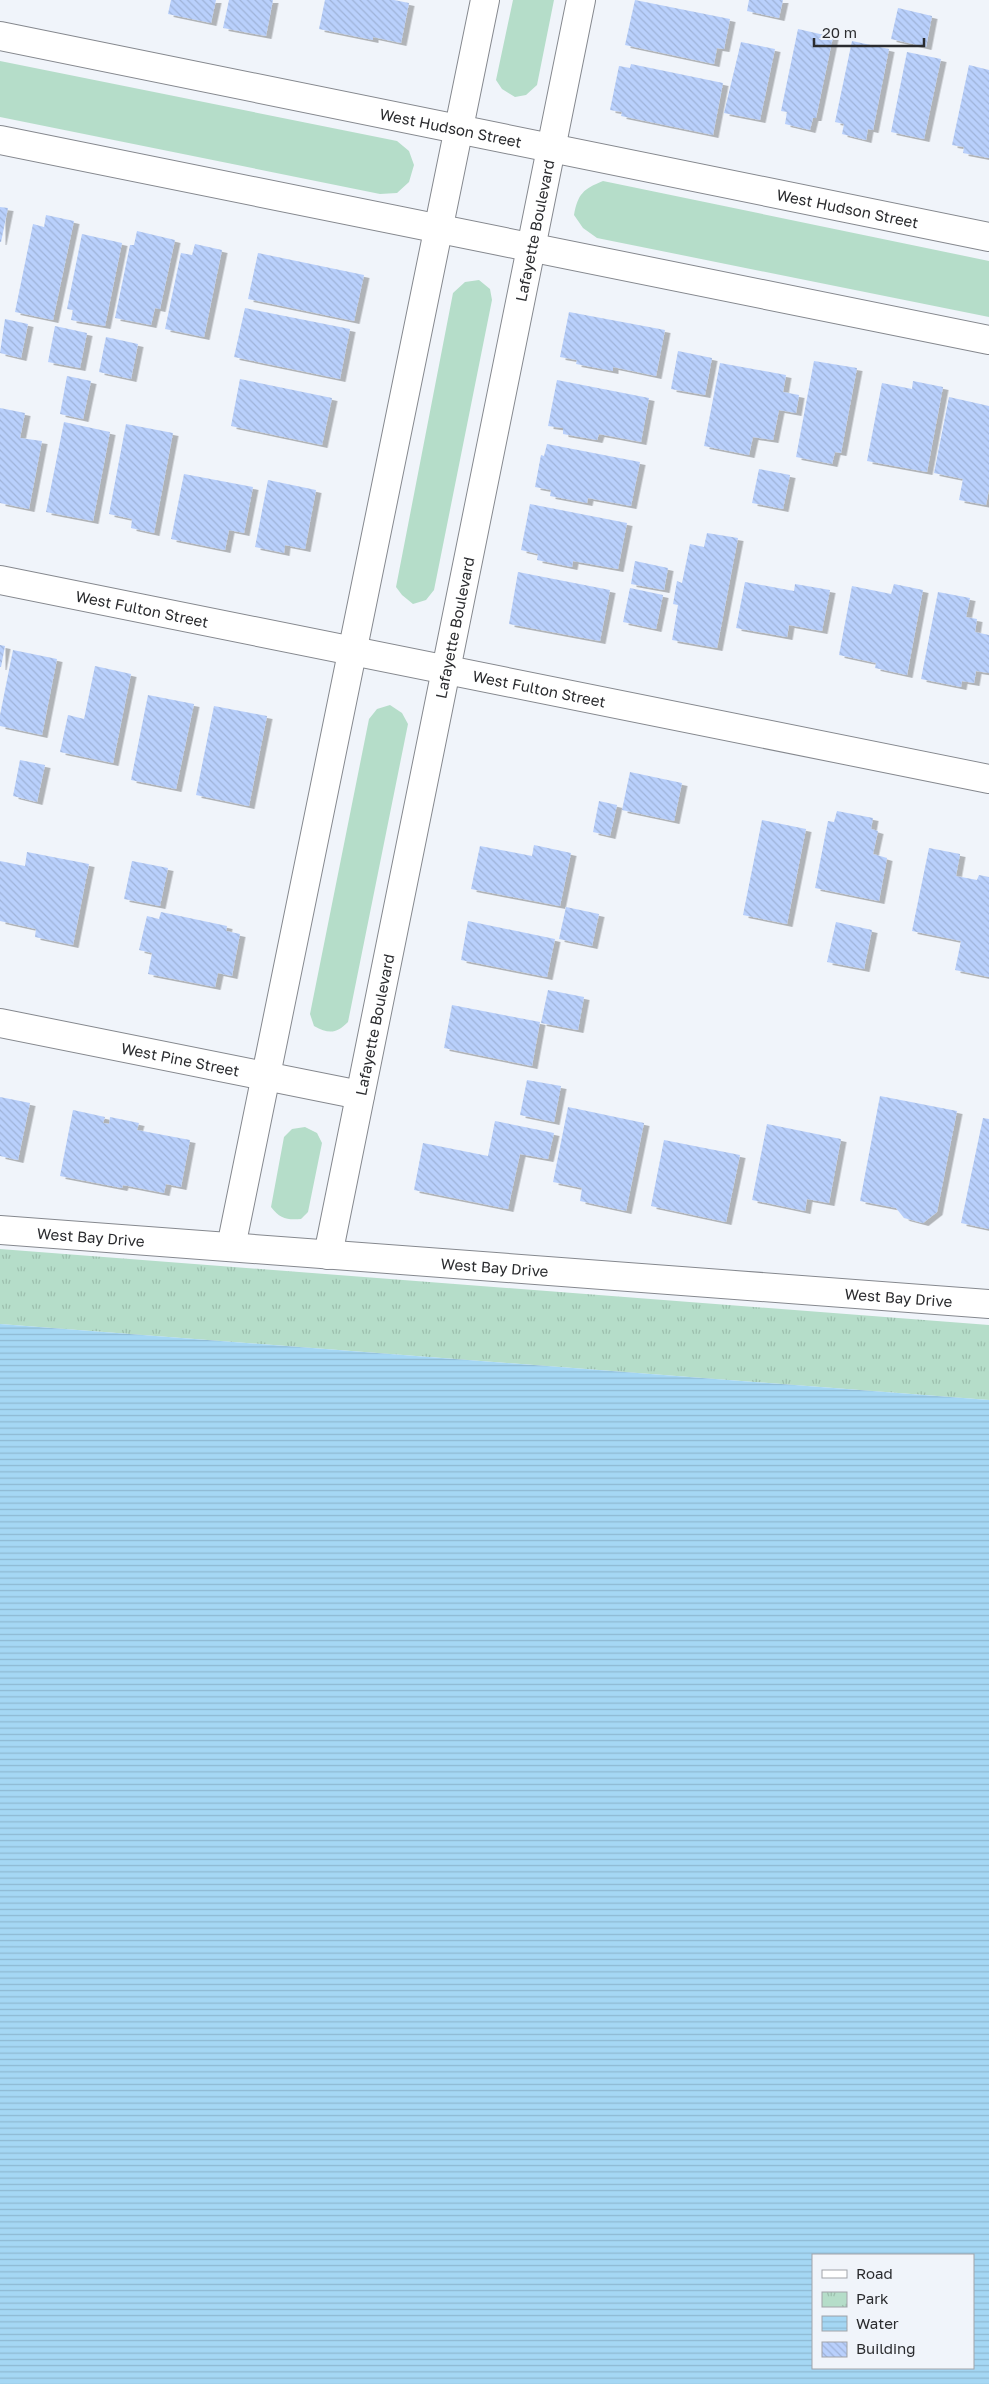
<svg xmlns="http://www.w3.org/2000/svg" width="989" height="2384" viewBox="0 0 989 2384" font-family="'Golos Text',sans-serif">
	<defs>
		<pattern id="park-tufts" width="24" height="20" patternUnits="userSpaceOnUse" patternTransform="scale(1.25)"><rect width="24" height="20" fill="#b5ddc9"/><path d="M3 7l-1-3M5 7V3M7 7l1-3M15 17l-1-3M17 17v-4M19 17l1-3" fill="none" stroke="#9cbead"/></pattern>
		<pattern id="water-rules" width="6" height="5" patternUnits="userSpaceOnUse" patternTransform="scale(1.25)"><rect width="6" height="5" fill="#a5d7f4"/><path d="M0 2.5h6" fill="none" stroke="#8eb9d2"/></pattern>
		<pattern id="building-back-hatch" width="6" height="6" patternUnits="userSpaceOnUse" patternTransform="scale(1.25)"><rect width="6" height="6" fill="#b9d0fc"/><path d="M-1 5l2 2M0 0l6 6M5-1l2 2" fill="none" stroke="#9fb3d8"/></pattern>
		<filter id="shadow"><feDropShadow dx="5.5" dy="3" stdDeviation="0" flood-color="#0004"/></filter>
	</defs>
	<rect width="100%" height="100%" fill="#f0f4fa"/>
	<path fill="#b5ddc9" d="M 513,0 L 554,0 L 537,85 L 526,95 L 515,97 L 502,89 L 496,80 Z
		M 0,61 L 397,141 L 409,151 L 414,165 L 409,182 L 397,193 L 380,194 L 0,117 Z
		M 603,181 L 989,261 L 989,317 L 597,238 L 583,228 L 574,215 C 578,194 583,189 603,181 Z
		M 479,280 L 490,289 L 492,300 L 434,590 L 426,600 L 413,604 L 402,595 L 396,587 L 453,293 L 465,282 Z
		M 390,705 L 402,713 L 408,724 L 348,1022 C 336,1034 329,1034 314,1026 L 310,1014 L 369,719 L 377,709 Z
		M 305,1127 L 317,1133 L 322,1143 L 308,1212 L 301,1219 C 287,1220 280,1219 271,1207 L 284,1137 L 292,1129 Z"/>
	<path fill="url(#park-tufts)" d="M 0,1249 L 989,1325 L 989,1400 L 0,1324 Z"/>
	<path fill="url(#water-rules)" fill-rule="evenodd" d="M 0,1324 L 989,1400 L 989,2384 L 0,2384 ZM 813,2255 L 973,2255 L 973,2368 L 813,2368 Z"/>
	<path fill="url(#building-back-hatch)" filter="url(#shadow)" d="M 171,0 L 216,0 L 211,23 L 168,14 Z
		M 229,0 L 273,0 L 266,36 L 223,28 Z
		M 325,0 L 394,0 L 409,3 L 401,43 L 373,37 L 373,40 L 319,29 Z
		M 635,0 L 730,19 L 724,49 L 717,48 L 714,64 L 625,45 Z
		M 749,0 L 783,0 L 779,18 L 747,11 Z
		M 898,8 L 932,16 L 926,47 L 891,39 Z
		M 798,29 L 833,37 L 816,118 L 813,118 L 810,130 L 785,124 L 787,112 L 781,111 Z
		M 852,41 L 889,49 L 873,130 L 868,129 L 866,140 L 842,134 L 844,124 L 835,122 Z
		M 741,42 L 775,49 L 760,120 L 724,113 Z
		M 907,52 L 941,59 L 924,139 L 891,132 Z
		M 631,64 L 723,83 L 713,135 L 621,116 L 622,112 L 610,110 L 619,66 L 630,68 Z
		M 969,65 L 989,70 L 989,158 L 963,153 L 964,147 L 952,145 Z
		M 0,207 L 8,208 L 1,242 L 0,242 Z
		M 46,215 L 74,221 L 53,320 L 15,312 L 33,224 L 44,227 Z
		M 137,231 L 175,240 L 160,309 L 155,308 L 151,325 L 115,318 L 130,245 L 134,245 Z
		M 82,234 L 122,243 L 105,326 L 71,320 L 73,310 L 67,309 Z
		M 195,244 L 222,250 L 204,337 L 165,329 L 181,253 L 192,255 Z
		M 258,253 L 364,275 L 354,321 L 248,299 Z
		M 245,308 L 350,329 L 340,379 L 234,357 Z
		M 569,312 L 665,330 L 656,376 L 613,367 L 613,371 L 576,364 L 577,360 L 560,357 Z
		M 5,319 L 28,324 L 21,358 L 0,353 Z
		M 55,326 L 87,333 L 80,368 L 48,362 Z
		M 106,337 L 138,344 L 131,379 L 99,372 Z
		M 678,351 L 712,358 L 705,395 L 671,389 Z
		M 814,361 L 857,368 L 841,453 L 835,452 L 832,464 L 796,457 Z
		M 720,363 L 786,375 L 783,392 L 799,395 L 796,413 L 779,410 L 773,440 L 753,437 L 749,455 L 704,446 Z
		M 67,376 L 91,381 L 83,419 L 60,414 Z
		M 240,379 L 332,398 L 322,445 L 231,426 Z
		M 557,380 L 649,398 L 641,442 L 599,434 L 597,440 L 563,434 L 563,428 L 548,426 Z
		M 913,381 L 943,387 L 927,472 L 867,461 L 882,383 L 912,389 Z
		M 949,397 L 989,406 L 989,489 L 986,505 L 959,500 L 963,479 L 934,473 Z
		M 0,408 L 25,413 L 20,438 L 42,441 L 29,509 L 0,503 Z
		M 64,422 L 110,432 L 93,521 L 46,512 Z
		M 126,424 L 173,433 L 154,533 L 131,528 L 132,519 L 109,514 Z
		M 547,444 L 640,462 L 631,506 L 588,498 L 587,503 L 550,496 L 551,490 L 535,487 L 541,455 L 544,456 Z
		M 759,469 L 790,475 L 783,509 L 752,503 Z
		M 184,474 L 253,487 L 244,533 L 229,530 L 225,550 L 171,539 Z
		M 268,480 L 316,490 L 305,549 L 285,545 L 284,553 L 255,547 Z
		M 530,504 L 627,523 L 618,569 L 573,561 L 572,567 L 537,560 L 538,554 L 521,550 Z
		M 707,533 L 738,538 L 717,648 L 672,640 L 678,605 L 673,604 L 677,581 L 682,583 L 690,544 L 704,547 Z
		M 635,561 L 668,568 L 664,590 L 631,584 Z
		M 518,572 L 610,590 L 600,641 L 509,624 Z
		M 745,582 L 794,591 L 795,584 L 830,590 L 822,631 L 789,625 L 787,637 L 736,628 Z
		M 894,584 L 923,590 L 907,675 L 875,668 L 876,663 L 839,655 L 852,586 L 891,594 Z
		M 630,588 L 663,595 L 656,629 L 623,622 Z
		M 938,592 L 970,598 L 966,617 L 977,619 L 975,632 L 989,635 L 989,673 L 976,671 L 974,683 L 962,681 L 961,687 L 921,679 Z
		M 0,645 L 5,646 L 1,667 L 0,667 Z
		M 13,650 L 57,659 L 42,735 L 0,726 L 0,715 Z
		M 95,666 L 131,674 L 113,763 L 60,752 L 68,715 L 84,719 Z
		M 148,695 L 194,704 L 176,789 L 131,780 Z
		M 214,706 L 267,716 L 249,806 L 196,795 Z
		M 20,760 L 45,765 L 37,802 L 13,796 Z
		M 630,772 L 682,783 L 674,821 L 622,810 Z
		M 599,801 L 617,805 L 610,836 L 593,832 Z
		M 837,811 L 873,818 L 871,829 L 878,831 L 873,854 L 887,858 L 879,901 L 815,888 L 828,821 L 834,822 Z
		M 762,820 L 806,829 L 787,924 L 743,915 Z
		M 534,845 L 571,853 L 560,906 L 471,889 L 480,846 L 532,856 Z
		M 929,848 L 960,854 L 956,876 L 977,880 L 979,875 L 989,877 L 989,977 L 955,970 L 961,941 L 912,931 Z
		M 27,852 L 89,864 L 73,945 L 35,937 L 36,929 L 0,921 L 0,861 L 25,866 Z
		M 132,861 L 168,868 L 160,906 L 124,899 Z
		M 566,907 L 599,914 L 592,946 L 559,939 Z
		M 161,912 L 227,926 L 226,931 L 240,934 L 232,976 L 218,973 L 215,987 L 148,974 L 152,953 L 139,950 L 147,916 L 159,919 Z
		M 468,921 L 555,939 L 547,977 L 461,960 Z
		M 836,922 L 872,930 L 864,969 L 827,962 Z
		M 548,990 L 584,997 L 578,1030 L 541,1023 Z
		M 452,1005 L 540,1022 L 532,1066 L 444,1048 Z
		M 527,1080 L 561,1086 L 554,1122 L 520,1115 Z
		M 880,1096 L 957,1111 L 937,1212 L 923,1223 L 904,1218 L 896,1208 L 860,1201 Z
		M 0,1097 L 30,1103 L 18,1160 L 0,1156 Z
		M 568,1107 L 644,1123 L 626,1211 L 580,1201 L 582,1188 L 553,1182 Z
		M 73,1110 L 105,1117 L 103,1123 L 109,1124 L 110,1117 L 139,1123 L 137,1130 L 190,1140 L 181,1187 L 166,1184 L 164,1193 L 123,1185 L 122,1188 L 60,1176 Z
		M 983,1118 L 989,1119 L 989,1229 L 961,1223 Z
		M 495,1121 L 554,1133 L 548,1159 L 520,1154 L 508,1209 L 414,1190 L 423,1143 L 488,1156 Z
		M 767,1124 L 841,1139 L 829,1203 L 807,1199 L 805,1211 L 752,1200 Z
		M 664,1140 L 740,1155 L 726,1222 L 651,1206 Z"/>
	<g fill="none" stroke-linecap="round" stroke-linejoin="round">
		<defs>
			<g id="minor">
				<path id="s1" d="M 0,36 L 989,237"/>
				<path d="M 0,140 L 989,340"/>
				<path id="s2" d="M 0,580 L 989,779"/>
				<path id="s3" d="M 0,1023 L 360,1095"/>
				<path id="s4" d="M 0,1230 L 989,1304"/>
				<path d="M 231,1247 L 485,0"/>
				<path id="s5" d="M 328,1255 L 581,0"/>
			</g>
		</defs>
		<use href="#minor" stroke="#85888e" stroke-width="30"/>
		<use href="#minor" stroke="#fff" stroke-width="28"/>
	</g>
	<g text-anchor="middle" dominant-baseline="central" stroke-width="4.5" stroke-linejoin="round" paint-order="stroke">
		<g font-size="15" fill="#2b2c2f" stroke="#f0f4fa">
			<text stroke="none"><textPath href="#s1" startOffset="460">West Hudson Street</textPath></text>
			<text stroke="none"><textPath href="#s1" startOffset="865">West Hudson Street</textPath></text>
			<text stroke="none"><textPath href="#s5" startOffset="1045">Lafayette Boulevard</textPath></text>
			<text stroke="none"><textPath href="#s2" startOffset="145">West Fulton Street</textPath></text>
			<text stroke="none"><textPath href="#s5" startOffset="640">Lafayette Boulevard</textPath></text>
			<text stroke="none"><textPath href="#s2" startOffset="550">West Fulton Street</textPath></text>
			<text stroke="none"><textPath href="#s5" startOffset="235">Lafayette Boulevard</textPath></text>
			<text stroke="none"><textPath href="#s3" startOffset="184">West Pine Street</textPath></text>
			<text stroke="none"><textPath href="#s4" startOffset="91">West Bay Drive</textPath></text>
			<text stroke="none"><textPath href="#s4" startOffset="496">West Bay Drive</textPath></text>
			<text stroke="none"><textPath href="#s4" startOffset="901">West Bay Drive</textPath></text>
		</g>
	</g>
	<rect x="812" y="2254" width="162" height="115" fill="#f0f4fa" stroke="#a1a4a9"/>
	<rect x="822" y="2270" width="25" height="8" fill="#ffffff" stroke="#a1a4a9"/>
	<text x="856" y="2279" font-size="15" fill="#2b2c2f">Road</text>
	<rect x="822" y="2292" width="25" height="15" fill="url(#park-tufts)" stroke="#a1a4a9"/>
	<text x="856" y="2304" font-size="15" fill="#2b2c2f">Park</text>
	<rect x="822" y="2316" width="25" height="15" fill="url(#water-rules)" stroke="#a1a4a9"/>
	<text x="856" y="2329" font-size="15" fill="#2b2c2f">Water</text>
	<rect x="822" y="2342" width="25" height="15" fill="url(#building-back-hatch)" stroke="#a1a4a9"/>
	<text x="856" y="2354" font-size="15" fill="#2b2c2f">Building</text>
	<path d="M814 38v8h110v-8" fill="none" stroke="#2b2c2f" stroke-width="2.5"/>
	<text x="822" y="38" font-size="15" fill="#2b2c2f" stroke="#f0f4fa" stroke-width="4" paint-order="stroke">20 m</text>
</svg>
